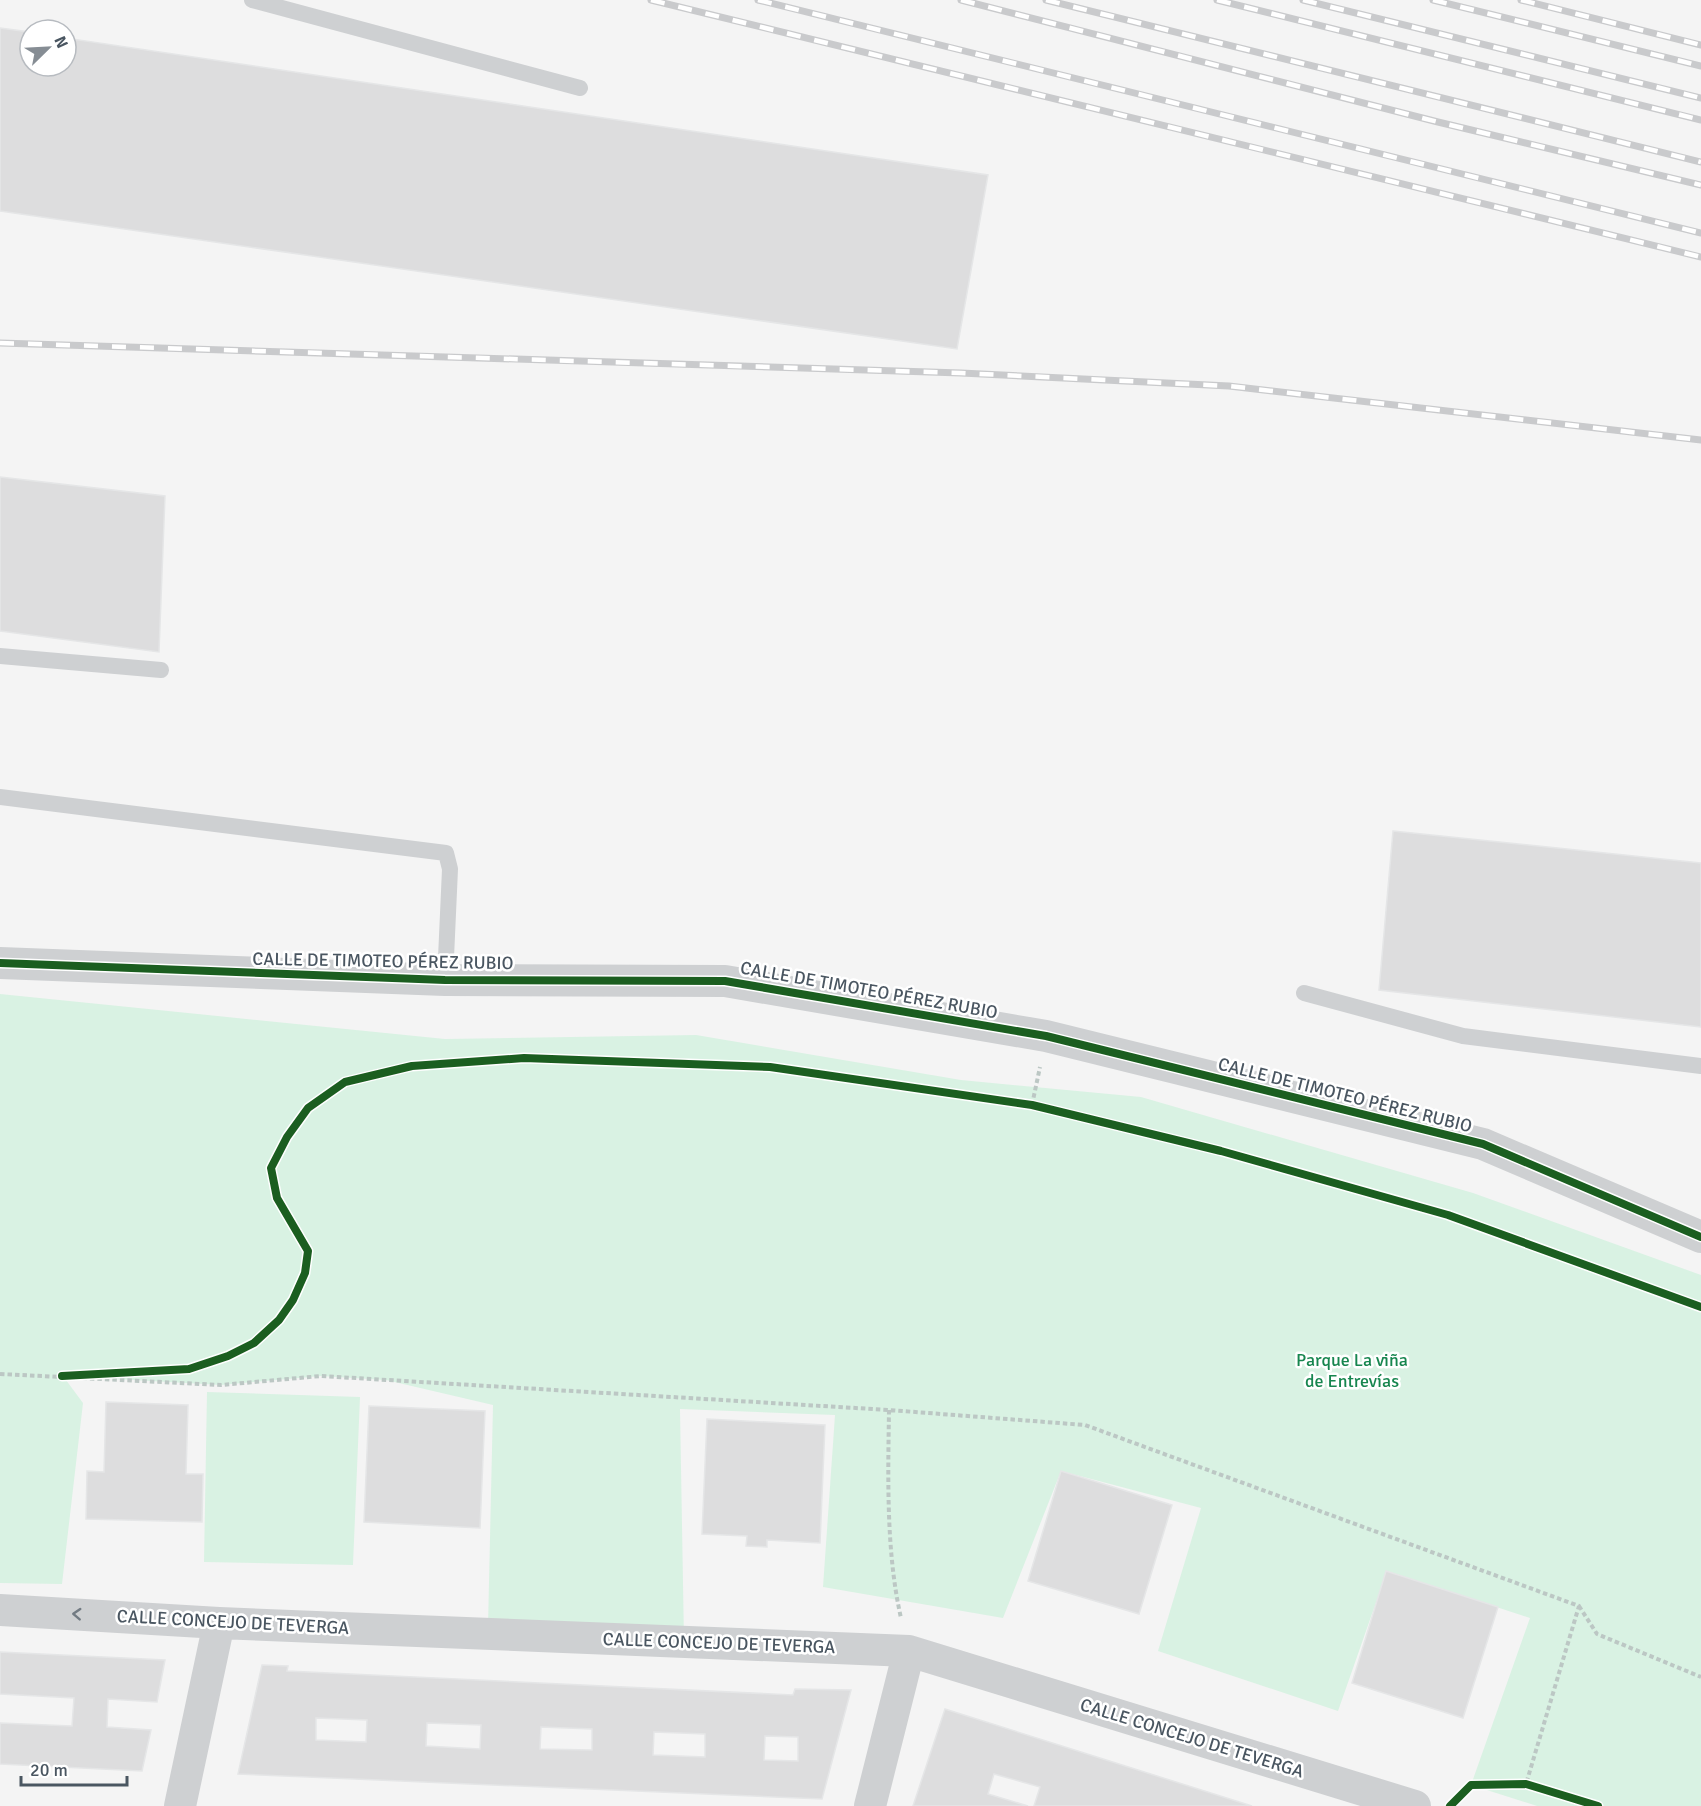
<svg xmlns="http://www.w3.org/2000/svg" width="1701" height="1806" viewBox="0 0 1701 1806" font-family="Signika,sans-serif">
	<rect width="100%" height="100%" fill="#f4f4f4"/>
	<path fill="#d9f2e3" d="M 0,994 L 445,1039 L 696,1035 L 961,1080 L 1141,1097 L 1473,1193 L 1701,1275 L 1701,1806 L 1537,1806 L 1471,1785 L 1530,1618 L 1387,1571 L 1338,1711 L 1158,1651 L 1201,1508 L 1061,1471 L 1003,1618 L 823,1587 L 835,1415 L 680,1409 L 684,1641 L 488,1627 L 493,1405 L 386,1380 L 321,1376 L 221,1385 L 63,1376 L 83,1403 L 62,1584 L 0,1583 Z
		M 207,1392 L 360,1397 L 353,1565 L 204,1562 Z"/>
	<path fill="#ddddde" stroke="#e5e6e7" stroke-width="1.5" fill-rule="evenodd" d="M 0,28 L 30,32 L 30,66 L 66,66 L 66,38 L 988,175 L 957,349 L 0,211 Z
		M 0,477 L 165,496 L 159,652 L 0,631 Z
		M 1393,831 L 1701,863 L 1701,1027 L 1379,990 Z
		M 106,1402 L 188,1405 L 186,1474 L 203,1474 L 202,1522 L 86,1519 L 87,1471 L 104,1472 Z
		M 369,1406 L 485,1411 L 480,1528 L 364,1522 Z
		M 707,1419 L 825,1425 L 820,1543 L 767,1540 L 767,1547 L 746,1546 L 747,1536 L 702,1534 Z
		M 1061,1471 L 1172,1505 L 1139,1614 L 1028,1581 Z
		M 1386,1571 L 1498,1607 L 1463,1718 L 1352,1683 Z
		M 0,1652 L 165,1660 L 157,1702 L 108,1699 L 107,1727 L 151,1730 L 142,1771 L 0,1764 L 0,1723 L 72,1726 L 74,1698 L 0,1694 Z
		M 262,1665 L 288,1666 L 287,1671 L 793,1695 L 795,1689 L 851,1690 L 822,1799 L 238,1774 ZM 316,1718 L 367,1720 L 366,1742 L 316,1740 ZM 427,1723 L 481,1725 L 480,1749 L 426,1746 ZM 541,1727 L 592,1729 L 592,1750 L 540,1749 ZM 654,1732 L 705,1734 L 705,1757 L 653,1755 ZM 765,1736 L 798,1737 L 798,1761 L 764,1760 Z
		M 945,1709 L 1100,1758 L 1252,1806 L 1034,1806 L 1040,1787 L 994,1774 L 988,1794 L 1028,1806 L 913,1806 Z"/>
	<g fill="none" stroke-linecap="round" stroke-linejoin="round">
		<path stroke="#bcc7c4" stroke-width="4" stroke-dasharray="4.5 3" stroke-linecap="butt" d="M 1032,1105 L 1040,1067
			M 0,1374 L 221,1385 L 321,1376 L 889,1410 L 1085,1425 L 1579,1606 L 1526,1784
			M 889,1410 C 888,1478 886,1552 901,1618
			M 1579,1606 L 1597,1634 L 1701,1677"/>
		<path stroke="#ced0d2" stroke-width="16" d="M 252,0 L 580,88
			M 0,656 L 161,670
			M 0,797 L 446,853 L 450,869 L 445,980
			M 1304,993 L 1463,1036 L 1701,1066"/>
		<path stroke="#ced0d2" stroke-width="32" d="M 0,963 L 445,980 L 725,981 L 1046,1036 L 1483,1144 L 1701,1237
			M 0,1610 L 219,1623 L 909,1651 L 1415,1806
			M 180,1806 L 219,1623
			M 870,1806 L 909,1651"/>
		<defs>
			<path id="rail" d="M 651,0 L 1701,257
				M 758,0 L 1701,233
				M 961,0 L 1438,122 L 1701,185
				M 1046,0 L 1701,162
				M 1217,0 L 1701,120
				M 1303,0 L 1701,98
				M 1433,0 L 1701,66
				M 1521,0 L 1701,45
				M 0,343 L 961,373 L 1229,386 L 1701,440"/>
		</defs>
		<use href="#rail" stroke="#c9cacc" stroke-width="7"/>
		<use href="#rail" stroke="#fff" stroke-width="4.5" stroke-dasharray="14" stroke-linecap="butt"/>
		<defs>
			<path id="cycleway" d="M 0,963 L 445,980 L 725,981 L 1046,1036 L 1483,1144 L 1701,1237
				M 62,1376 L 189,1369 L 228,1356 L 254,1343 L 279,1320 L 293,1300 L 305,1273 L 308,1251 L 277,1198 L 271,1168 L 287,1137 L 308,1108 L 345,1082 L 412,1066 L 524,1058 L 770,1067 L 1032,1105 L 1221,1151 L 1448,1215 L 1701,1307
				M 1450,1806 L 1471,1785 L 1526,1784 L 1598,1806"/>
		</defs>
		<use href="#cycleway" stroke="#fff" stroke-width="11"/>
		<use href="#cycleway" stroke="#1b5e20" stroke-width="8"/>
	</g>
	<defs><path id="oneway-chevron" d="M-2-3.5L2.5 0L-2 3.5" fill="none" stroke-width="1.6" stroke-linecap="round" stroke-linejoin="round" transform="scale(1.5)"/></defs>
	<use stroke="#727b83" href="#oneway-chevron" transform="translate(77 1614) rotate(-177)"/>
	<g text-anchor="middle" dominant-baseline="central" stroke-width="5" stroke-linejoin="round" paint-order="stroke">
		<g font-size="18" fill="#4a5661" stroke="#fff">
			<text transform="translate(383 961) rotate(1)">CALLE DE TIMOTEO PÉREZ RUBIO</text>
			<text transform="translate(869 990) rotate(10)">CALLE DE TIMOTEO PÉREZ RUBIO</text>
			<text transform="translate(1345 1095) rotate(14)">CALLE DE TIMOTEO PÉREZ RUBIO</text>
			<text transform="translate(233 1622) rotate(3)">CALLE CONCEJO DE TEVERGA</text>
			<text transform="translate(719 1643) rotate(2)">CALLE CONCEJO DE TEVERGA</text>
			<text transform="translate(1192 1738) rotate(17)">CALLE CONCEJO DE TEVERGA</text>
		</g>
		<g font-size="18" fill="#17864f" stroke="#fff">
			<text x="1352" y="1360">Parque La viña<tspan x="1352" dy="21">de Entrevías</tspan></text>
		</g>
	</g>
	<g transform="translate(48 48) rotate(66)"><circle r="28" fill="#ffffff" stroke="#b7bbc0" stroke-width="1.5"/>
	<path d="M0-4.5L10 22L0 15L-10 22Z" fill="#868d94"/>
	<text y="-9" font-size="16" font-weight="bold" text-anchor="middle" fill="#4a5661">N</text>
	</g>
	<path d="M21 1776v9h106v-9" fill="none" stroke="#4a5661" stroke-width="3"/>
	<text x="30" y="1776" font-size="18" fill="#4a5661" stroke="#ffffff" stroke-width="4.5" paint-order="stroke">20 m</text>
</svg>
